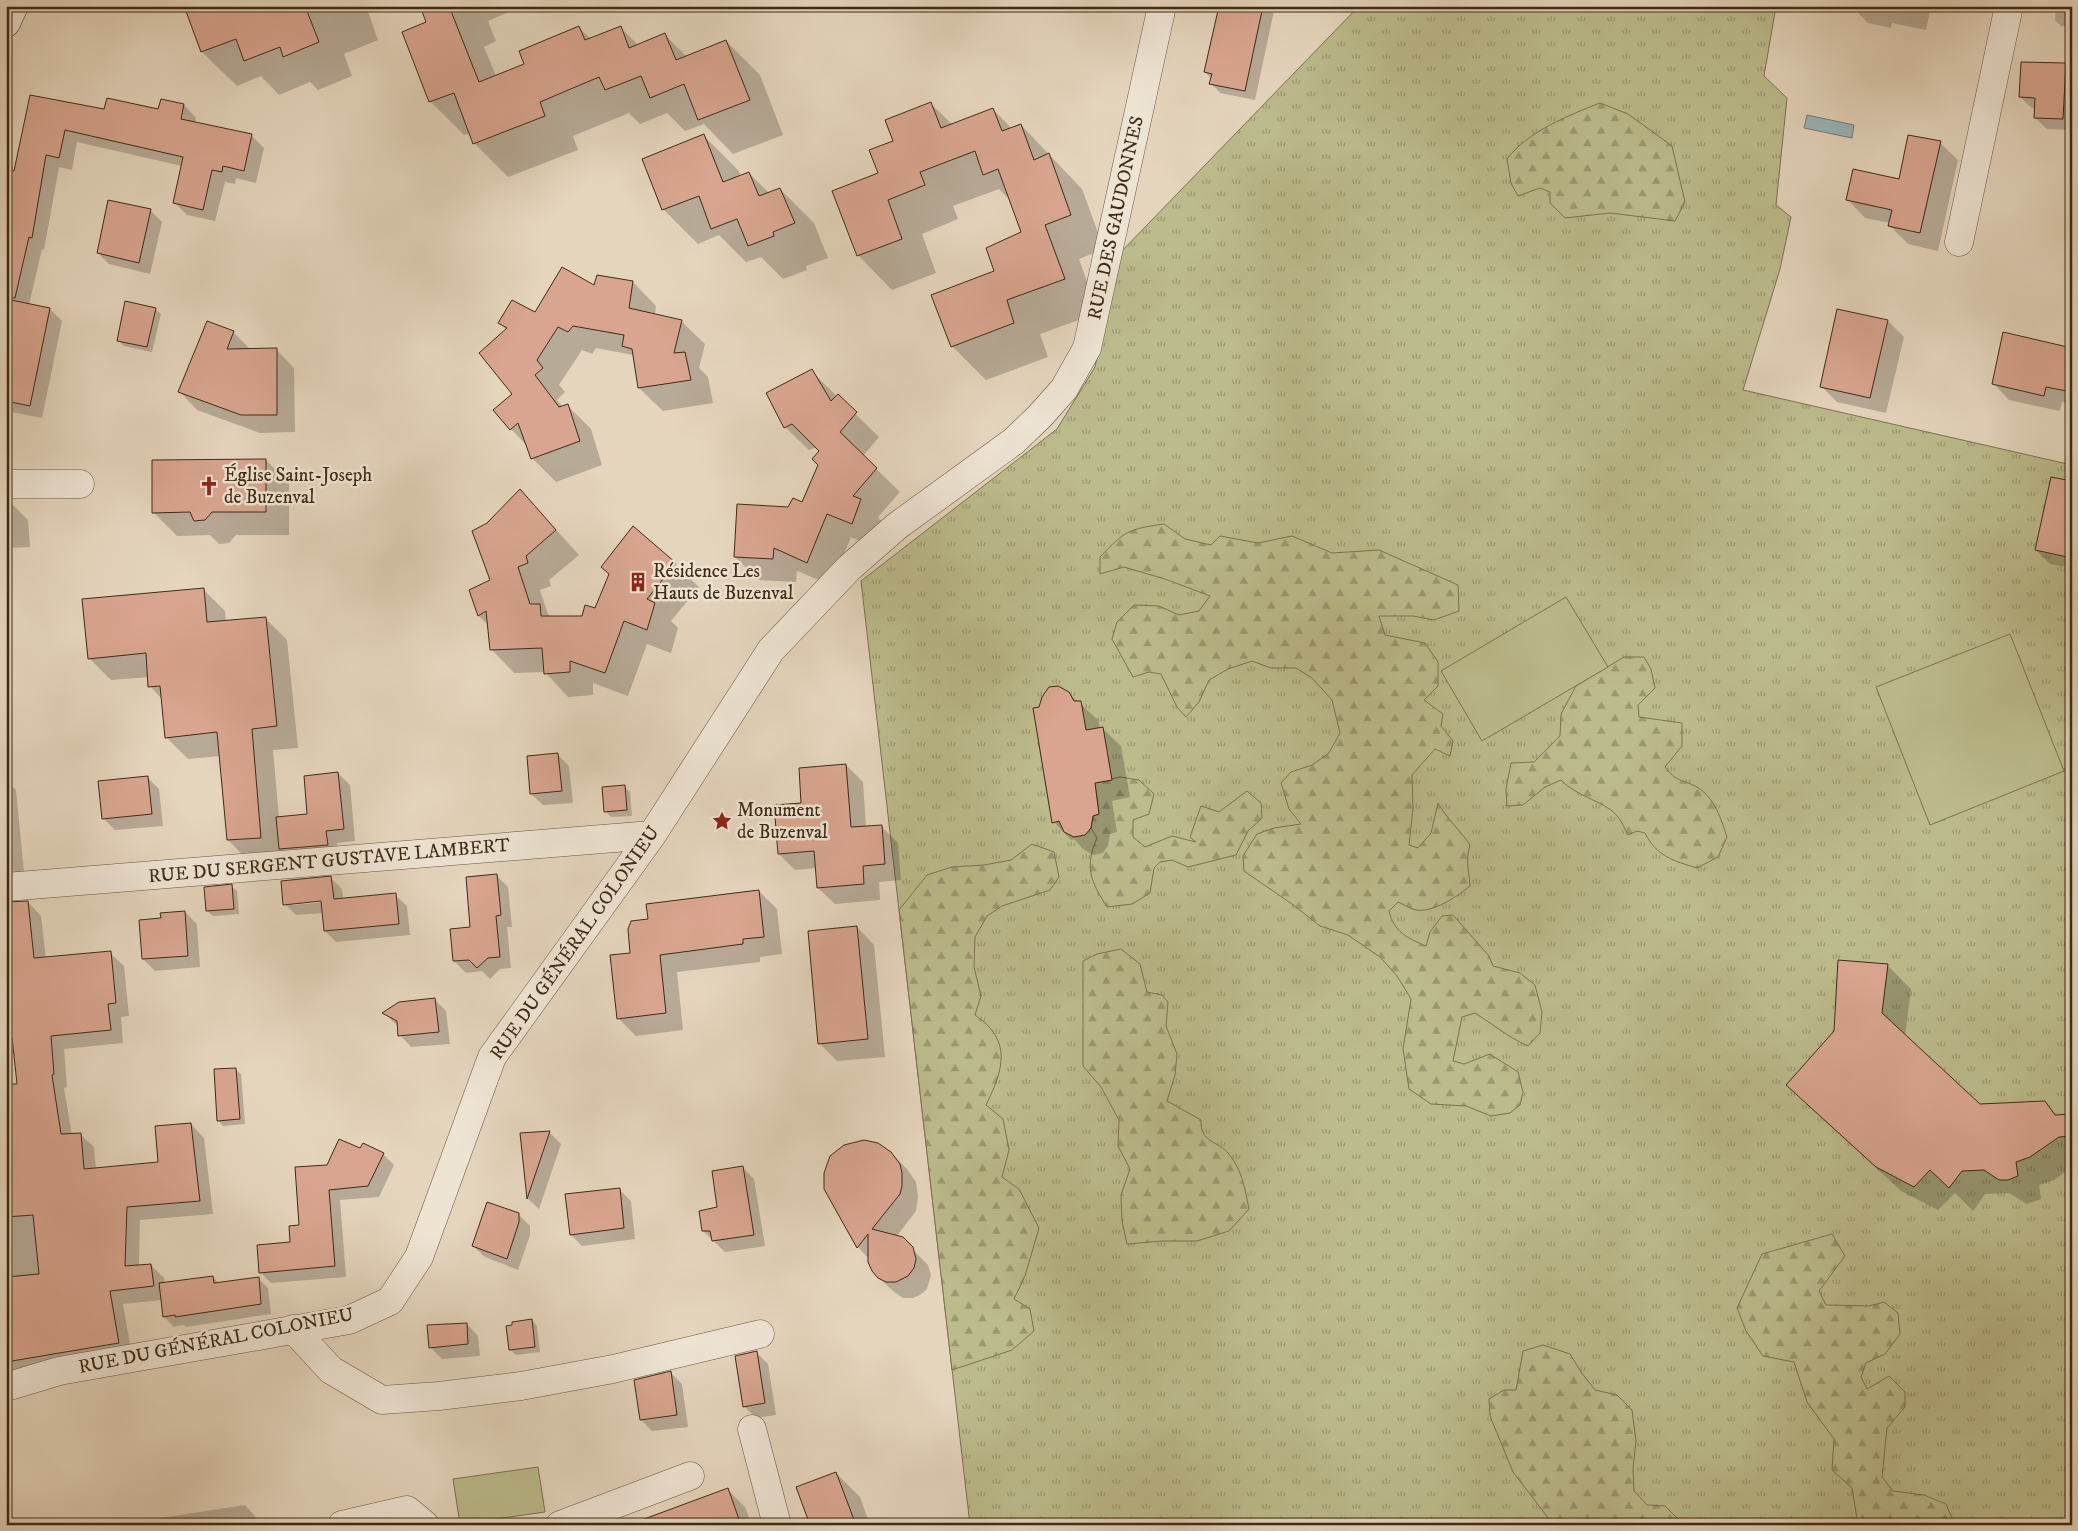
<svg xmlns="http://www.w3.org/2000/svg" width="2078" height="1531" viewBox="0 0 2078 1531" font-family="'IM FELL DW Pica',serif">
	<defs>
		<pattern id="grass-tufts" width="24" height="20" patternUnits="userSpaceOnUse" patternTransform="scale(1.25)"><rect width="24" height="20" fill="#bcbb8c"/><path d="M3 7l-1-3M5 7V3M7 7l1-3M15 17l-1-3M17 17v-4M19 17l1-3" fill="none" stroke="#9a9871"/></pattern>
		<pattern id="forest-firs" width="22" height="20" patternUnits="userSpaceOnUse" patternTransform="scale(1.25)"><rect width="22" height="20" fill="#bcbb8c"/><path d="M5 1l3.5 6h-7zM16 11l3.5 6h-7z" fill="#9a9871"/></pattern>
	</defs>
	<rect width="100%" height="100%" fill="#e5d5bd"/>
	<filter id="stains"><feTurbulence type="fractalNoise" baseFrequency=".004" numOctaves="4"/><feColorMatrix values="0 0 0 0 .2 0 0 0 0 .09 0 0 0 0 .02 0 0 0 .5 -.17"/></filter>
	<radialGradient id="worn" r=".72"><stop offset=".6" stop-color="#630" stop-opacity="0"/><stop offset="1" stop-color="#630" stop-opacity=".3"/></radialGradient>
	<path fill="url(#grass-tufts)" stroke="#7d7250" d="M 1359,6 L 1776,6 L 1764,76 L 1787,98 L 1776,205 L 1791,217 L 1780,269 L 1743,390 L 2072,465 L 2072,1525 L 970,1525 L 861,581 L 1057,429 L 1095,367 L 1118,255 Z"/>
	<path fill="url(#forest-firs)" stroke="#7d7250" d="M 1600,103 L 1628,114 L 1672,146 L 1685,202 L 1675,221 L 1610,213 L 1565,218 L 1550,203 L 1550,192 L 1540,188 L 1518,196 L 1511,183 L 1507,159 C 1527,132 1569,115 1600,103 Z
		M 1164,524 L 1185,539 L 1211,545 L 1220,536 L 1258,543 L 1292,536 L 1332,553 L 1379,550 L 1458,585 L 1459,611 L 1434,620 L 1413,616 L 1379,616 L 1385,635 L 1425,643 L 1438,662 L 1438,686 L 1424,700 L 1443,714 L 1441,726 L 1453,741 L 1450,756 L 1435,749 L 1412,775 L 1413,808 L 1409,845 L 1418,848 L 1431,833 L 1438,803 C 1447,819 1460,830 1470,845 C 1465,862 1469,869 1470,886 C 1458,896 1433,913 1416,910 C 1410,909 1403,904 1398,902 L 1389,911 C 1394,932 1407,938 1426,946 L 1430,932 L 1442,916 L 1453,915 L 1489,956 L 1493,966 L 1520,973 L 1535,985 L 1542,1012 L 1540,1033 L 1528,1046 C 1508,1037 1494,1025 1475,1013 L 1462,1017 L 1453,1061 L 1464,1064 L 1490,1054 L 1518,1072 L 1523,1092 L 1520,1105 L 1510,1113 L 1491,1116 L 1466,1106 L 1431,1104 L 1409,1089 L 1403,1049 L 1411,999 L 1397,976 L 1380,957 L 1348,935 L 1320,926 L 1292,904 L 1244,871 L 1243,856 L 1257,834 L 1274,828 L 1301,824 L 1289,809 L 1281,783 L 1291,772 L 1312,765 L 1329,753 L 1340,733 L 1332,700 L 1312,678 L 1296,668 L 1271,668 L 1252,661 L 1228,669 L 1209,680 L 1199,702 L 1186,717 L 1177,707 L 1161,674 L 1149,672 L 1133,677 L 1112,639 L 1117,622 L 1134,605 L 1159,606 L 1179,615 L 1199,611 L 1210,596 L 1165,579 L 1124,567 L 1100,574 L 1100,557 C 1125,531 1128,529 1164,524 Z
		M 1624,657 L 1644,657 L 1651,669 L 1655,688 L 1638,705 L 1639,717 L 1682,723 L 1682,746 L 1665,767 C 1676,782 1682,779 1697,787 C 1715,798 1721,819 1727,837 L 1718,857 L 1697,868 C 1674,861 1656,856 1645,833 L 1637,831 L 1628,835 C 1625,829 1622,822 1618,817 C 1607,802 1577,797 1561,780 L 1545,787 L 1523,805 L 1507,806 L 1506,789 L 1511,763 L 1534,762 L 1560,736 L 1561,714 L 1576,686 Z
		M 1120,777 L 1139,780 L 1154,794 L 1149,814 L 1133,820 L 1133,837 L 1145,847 L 1172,836 L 1196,842 L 1190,837 L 1201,806 L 1219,812 L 1247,791 L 1261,803 L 1262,818 L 1248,831 L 1236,855 L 1188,867 L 1172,860 L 1160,862 L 1154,868 L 1150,893 L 1132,904 L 1107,907 C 1091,882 1084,867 1097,838 L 1091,828 L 1093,816 L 1099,814 L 1095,783 Z
		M 1032,844 L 1054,852 L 1059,877 L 1050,890 L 1002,906 L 987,916 L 975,937 L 974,967 L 981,996 L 975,1015 C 980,1019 986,1023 990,1028 C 1011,1052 998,1080 986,1105 L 1003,1119 L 1009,1150 L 1002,1177 L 1019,1189 L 1039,1228 L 1025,1276 L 1014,1299 L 1030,1309 L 1034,1331 L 1012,1350 L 952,1370 L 899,910 L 927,875 L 952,867 L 984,865 L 1011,860 Z
		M 1121,949 L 1140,964 L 1147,992 L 1162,995 L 1168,1002 L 1166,1026 L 1177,1054 L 1175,1075 L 1167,1101 L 1201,1120 C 1200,1143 1217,1140 1229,1154 C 1242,1170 1245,1189 1249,1209 L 1229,1231 L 1197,1241 L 1162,1241 L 1127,1244 L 1122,1221 L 1121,1195 L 1130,1169 L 1118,1146 L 1119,1120 L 1101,1087 L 1083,1066 L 1083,961 L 1097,954 Z
		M 1832,1234 L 1845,1256 L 1819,1291 L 1826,1305 L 1869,1306 L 1884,1302 L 1898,1313 L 1900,1334 L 1885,1354 L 1866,1363 L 1861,1377 L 1867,1389 L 1889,1376 L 1905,1392 L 1905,1407 L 1887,1428 L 1882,1477 L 1893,1491 L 1924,1495 L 1946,1504 L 1955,1525 L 1858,1525 L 1852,1488 L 1832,1470 L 1834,1439 L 1807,1402 L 1794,1362 L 1763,1356 L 1746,1331 L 1737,1308 L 1762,1254 Z
		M 1543,1345 L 1570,1354 L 1581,1372 L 1595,1390 L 1617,1395 L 1632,1410 L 1636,1441 L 1633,1468 L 1634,1491 L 1647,1505 L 1665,1506 L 1684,1525 L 1558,1525 L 1549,1519 L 1513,1472 L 1490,1416 L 1489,1399 L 1504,1390 L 1516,1390 L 1523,1351 Z"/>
	<path fill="#bcbb8c" stroke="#7d7250" d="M 1566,597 L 1608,667 L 1482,741 L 1441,671 Z
		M 2010,634 L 2064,771 L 1930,825 L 1876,687 Z
		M 538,1467 L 545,1512 L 460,1524 L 453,1479 Z"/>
	<path fill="#9ab6bb" stroke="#757e78" d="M 1807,115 L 1854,125 L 1852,138 L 1804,128 Z"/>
	<path fill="#0003" fill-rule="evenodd" d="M 185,6 L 366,6 L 378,40 L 344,54 L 352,76 L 318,90 L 310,82 L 279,95 L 261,76 L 237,86 L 202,52 Z
		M 421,6 L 523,6 L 488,21 L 496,41 L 484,47 L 496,76 L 526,65 L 579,28 L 591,39 L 621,28 L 639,46 L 665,35 L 687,57 L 726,41 L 760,75 L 783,135 L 733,154 L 704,124 L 685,131 L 667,113 L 640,124 L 629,113 L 573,136 L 578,150 L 508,177 L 474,143 L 470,133 L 464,135 L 430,101 L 427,23 Z
		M 552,6 L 570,6 L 557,11 Z
		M 1219,6 L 1275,6 L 1255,100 L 1220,93 L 1211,83 L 1212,79 L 1205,72 Z
		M 1851,6 L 1931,6 L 1926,30 L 1892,23 L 1891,28 L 1868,23 Z
		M 2056,6 L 2072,6 L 2072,26 L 2061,26 L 2055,20 Z
		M 2065,64 L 2072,71 L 2072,130 L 2047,129 L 2035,118 L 2036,109 L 2032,108 L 2020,97 Z
		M 31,97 L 105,111 L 159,111 L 184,105 L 196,118 L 195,123 L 252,136 L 264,148 L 256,183 L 236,178 L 235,184 L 225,182 L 215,221 L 187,215 L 174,202 L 182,166 L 77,142 L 72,170 L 59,167 L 44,250 L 42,249 L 29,305 L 50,309 L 62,321 L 42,418 L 6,411 L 6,171 L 15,172 Z
		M 931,104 L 953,125 L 993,109 L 1012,129 L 1021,125 L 1082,189 L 1104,249 L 1079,259 L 1098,313 L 1040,334 L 1048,357 L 986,380 L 952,346 L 996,272 L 1022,233 L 1011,201 L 999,189 L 953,206 L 958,219 L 922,234 L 936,273 L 892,290 L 858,255 L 880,174 L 895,141 Z
		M 704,136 L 738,170 L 741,176 L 749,173 L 769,193 L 780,189 L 814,223 L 828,258 L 806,266 L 807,270 L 783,279 L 761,257 L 746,262 L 719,235 L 698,244 L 664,210 L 644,159 Z
		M 1940,143 L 1958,160 L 1938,251 L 1908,244 L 1890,226 L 1890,223 L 1865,218 L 1848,200 L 1900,180 Z
		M 150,210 L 162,222 L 150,274 L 109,264 L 98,253 Z
		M 633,282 L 656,306 L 655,315 L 681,321 L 705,344 L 699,368 L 708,377 L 713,403 L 663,411 L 639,388 L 633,355 L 596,348 L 592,354 L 582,350 L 559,385 L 565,392 L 557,400 L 563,407 L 567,405 L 591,429 L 602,465 L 556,482 L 532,458 L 528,447 L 511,429 L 514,394 L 507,330 L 500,323 L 535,314 L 595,287 Z
		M 155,309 L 161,314 L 152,352 L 124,346 L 119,341 Z
		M 1838,310 L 1888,321 L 1904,337 L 1886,413 L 1837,402 L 1821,386 Z
		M 233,332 L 251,350 L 277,350 L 294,368 L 295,432 L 260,433 L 197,410 L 180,392 Z
		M 2072,349 L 2072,404 L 2062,402 L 2060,411 L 2009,400 L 1993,383 Z
		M 811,371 L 879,437 L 863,456 L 900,492 L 878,517 L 884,524 L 875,547 L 851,537 L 831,585 L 797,571 L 796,582 L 759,580 L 735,557 L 789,508 L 803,504 L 820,465 L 821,451 L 817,447 L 809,450 L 785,427 Z
		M 266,460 L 289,484 L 289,535 L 236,535 L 229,543 L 219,544 L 210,535 L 177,536 L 153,512 Z
		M 2072,483 L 2072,568 L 2050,564 L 2036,550 Z
		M 520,490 L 579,555 L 549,580 L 551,586 L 540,590 L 548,614 L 552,617 L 583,617 L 675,564 L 699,587 L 671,621 L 678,628 L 671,653 L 647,644 L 628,696 L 593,683 L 593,695 L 568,697 L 545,672 L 514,673 L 491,649 L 489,626 L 479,616 L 470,590 L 492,581 L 487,524 Z
		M 6,505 L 13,505 L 28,520 L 30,547 L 6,548 Z
		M 203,589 L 225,611 L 226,622 L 265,618 L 287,640 L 298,748 L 273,750 L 279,818 L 309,815 L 338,773 L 350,785 L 355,841 L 337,843 L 339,857 L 292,861 L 281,851 L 282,860 L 250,862 L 228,840 L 221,756 L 188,759 L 166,737 L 162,699 L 150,686 L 149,677 L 111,680 L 89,658 Z
		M 1068,693 L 1098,720 L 1100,729 L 1103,729 L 1121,746 L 1130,797 L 1112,801 L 1117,832 L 1110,834 L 1108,846 L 1103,853 L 1093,855 L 1083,849 L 1074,839 L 1071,840 L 1054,822 L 1040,708 Z
		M 557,754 L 569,766 L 573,803 L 543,805 L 531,794 Z
		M 846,765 L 863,782 L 866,827 L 881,826 L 898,843 L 901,880 L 879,882 L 880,900 L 835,904 L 818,888 L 817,868 L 795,870 L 779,854 L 802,804 Z
		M 147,777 L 159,789 L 163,826 L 115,830 L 103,818 Z
		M 6,780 L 16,790 L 25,882 L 6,890 Z
		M 625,787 L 630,792 L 632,816 L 611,817 L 606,812 Z
		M 496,875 L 508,887 L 512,927 L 507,927 L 511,968 L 500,969 L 490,979 L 482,971 L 466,973 L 454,961 Z
		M 331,878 L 342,889 L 343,899 L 395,895 L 407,906 L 410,935 L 336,942 L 325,931 L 323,913 L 296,915 L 285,904 ZM 327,900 L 327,902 L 293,905 L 293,902 Z
		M 231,886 L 237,891 L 239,914 L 213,916 L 207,911 Z
		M 759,891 L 777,909 L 782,954 L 760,957 L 760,962 L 677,972 L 683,1030 L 636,1036 L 618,1018 L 650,920 Z
		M 28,902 L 41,916 L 46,959 L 110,953 L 124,966 L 129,1016 L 121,1017 L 123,1043 L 64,1049 L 67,1087 L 64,1088 L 72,1135 L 80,1134 L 94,1147 L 96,1169 L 160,1163 L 191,1124 L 204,1138 L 213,1214 L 140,1220 L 139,1266 L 151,1265 L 164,1278 L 165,1284 L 213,1277 L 219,1284 L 258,1278 L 268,1288 L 271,1314 L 186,1327 L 184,1325 L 174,1327 L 164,1317 L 162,1300 L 123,1304 L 132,1356 L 6,1377 L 6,1086 L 18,1085 L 15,1049 L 6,1041 L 6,962 L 12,961 Z
		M 185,912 L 197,924 L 200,967 L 155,971 L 143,959 L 162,920 Z
		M 857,927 L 874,945 L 885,1057 L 837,1061 L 819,1043 Z
		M 1887,965 L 1911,989 L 1905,1036 L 1980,1105 L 2045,1103 L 2058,1116 L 2072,1115 L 2072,1167 L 2054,1180 L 2039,1185 L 2041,1199 L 2027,1204 L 2009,1193 L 1985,1194 L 1973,1211 L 1955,1193 L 1938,1210 L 1901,1191 L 1811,1108 L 1836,1032 Z
		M 435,1000 L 446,1011 L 450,1044 L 411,1047 L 400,1035 L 399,1027 L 384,1013 Z
		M 235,1069 L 241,1074 L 245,1124 L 223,1126 L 218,1120 Z
		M 549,1132 L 561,1144 L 539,1209 L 528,1199 L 522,1134 Z
		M 864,1141 L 891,1153 L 907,1169 L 916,1182 L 918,1197 L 916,1211 L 896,1237 L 902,1239 L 928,1265 L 931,1275 L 927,1289 L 920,1295 L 913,1298 L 903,1298 L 893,1291 L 876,1275 L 869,1259 L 858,1247 L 837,1151 L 852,1143 Z
		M 361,1150 L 383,1154 L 394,1165 L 379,1197 L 340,1200 L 346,1277 L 271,1283 L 260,1272 L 291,1243 L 328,1166 Z
		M 743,1168 L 754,1179 L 765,1246 L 725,1252 L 703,1231 L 719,1208 Z
		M 619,1189 L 631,1201 L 635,1239 L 582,1246 L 571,1235 Z
		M 518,1214 L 530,1226 L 530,1235 L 518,1270 L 485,1257 L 473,1246 Z
		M 532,1320 L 537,1326 L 540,1352 L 516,1355 L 510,1350 Z
		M 467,1324 L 478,1336 L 480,1356 L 442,1359 L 430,1347 Z
		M 756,1352 L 768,1364 L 776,1415 L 756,1418 L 744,1406 Z
		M 671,1373 L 682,1384 L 688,1427 L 652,1431 L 641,1420 Z
		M 836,1473 L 860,1497 L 870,1525 L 811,1525 Z
		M 728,1490 L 745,1507 L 752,1525 L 634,1525 Z
		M 245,1505 L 255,1516 L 257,1525 L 115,1525 Z"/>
	<path fill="#d9a590" stroke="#3e2a13" d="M 184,6 L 305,6 L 319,42 L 283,57 L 280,47 L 244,61 L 236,39 L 201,52 Z
		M 420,6 L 449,6 L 479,82 L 524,64 L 519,51 L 579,26 L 585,40 L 621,26 L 629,48 L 665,33 L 676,60 L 726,40 L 750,100 L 698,120 L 684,84 L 650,98 L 641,76 L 605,90 L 599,77 L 540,102 L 545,116 L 473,144 L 454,93 L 429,102 L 402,32 L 426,22 Z
		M 1219,6 L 1263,6 L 1245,91 L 1209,84 L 1212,74 L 1204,72 Z
		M 2021,62 L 2066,63 L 2063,119 L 2034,118 L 2035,98 L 2019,97 Z
		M 30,95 L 104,109 L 107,98 L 158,109 L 161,99 L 184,104 L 181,119 L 252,134 L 244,171 L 223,166 L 222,172 L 212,170 L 203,210 L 173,203 L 183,157 L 65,130 L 59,158 L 46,155 L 32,238 L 29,237 L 15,298 L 6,297 L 6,169 L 14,171 Z
		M 931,102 L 941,128 L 993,108 L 1002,131 L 1021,124 L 1034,160 L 1049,153 L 1071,215 L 1045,225 L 1065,279 L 1007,300 L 1014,323 L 951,347 L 931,295 L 994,271 L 986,248 L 1021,232 L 998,169 L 983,175 L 975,151 L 920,172 L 925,185 L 888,200 L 902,239 L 857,256 L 832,191 L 878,173 L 869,150 L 893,141 L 885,120 Z
		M 704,134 L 723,182 L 749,172 L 759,196 L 780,188 L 795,223 L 773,232 L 774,236 L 748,246 L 737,219 L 711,229 L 699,196 L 662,210 L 642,159 Z
		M 1908,135 L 1941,141 L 1920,233 L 1888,226 L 1892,210 L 1846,200 L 1853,169 L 1899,179 Z
		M 108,200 L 151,209 L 139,263 L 97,253 Z
		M 562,267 L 594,285 L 597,275 L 633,281 L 629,308 L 682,320 L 674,353 L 685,352 L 691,380 L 638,388 L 632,349 L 622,346 L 624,335 L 573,326 L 568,332 L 558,327 L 537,360 L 543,368 L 535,375 L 559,407 L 568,404 L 580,441 L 531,459 L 518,423 L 510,430 L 493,410 L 512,394 L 479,353 L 507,328 L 498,323 L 512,300 L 535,312 Z
		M 6,299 L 50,308 L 30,406 L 6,401 Z
		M 125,301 L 156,308 L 147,347 L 117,341 Z
		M 1837,309 L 1888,320 L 1870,398 L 1820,387 Z
		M 207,321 L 234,331 L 227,349 L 277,348 L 277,415 L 241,415 L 178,392 Z
		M 2003,332 L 2072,348 L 2072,392 L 2046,387 L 2044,396 L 1992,384 Z
		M 812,369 L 831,401 L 838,394 L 857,412 L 840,432 L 877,468 L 853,496 L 861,499 L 852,524 L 827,514 L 807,563 L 774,548 L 773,559 L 734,557 L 737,504 L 788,507 L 793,498 L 802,502 L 818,465 L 812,459 L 819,451 L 792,424 L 784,428 L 766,393 Z
		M 266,459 L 266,512 L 212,512 L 205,520 L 194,521 L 190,512 L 152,513 L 152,460 Z
		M 2051,477 L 2072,481 L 2072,558 L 2035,550 Z
		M 520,489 L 556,530 L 526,556 L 528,563 L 518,567 L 530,604 L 540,604 L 541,616 L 582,616 L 585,605 L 595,608 L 609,574 L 601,567 L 633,526 L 676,563 L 647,599 L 655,603 L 647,630 L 624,621 L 605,673 L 570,661 L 570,672 L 544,674 L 542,648 L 490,650 L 486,611 L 478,616 L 469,590 L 490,580 L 472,531 L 487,523 Z
		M 204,588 L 207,622 L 266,617 L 277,726 L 252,729 L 261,838 L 227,840 L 217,732 L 165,738 L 160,686 L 148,687 L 146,653 L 88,659 L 82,599 Z
		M 1058,686 L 1069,692 L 1074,701 L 1081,701 L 1086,730 L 1103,727 L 1112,780 L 1095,783 L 1099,814 L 1093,816 L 1091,828 L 1085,835 L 1074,837 L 1064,832 L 1059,821 L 1052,823 L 1033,708 L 1039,707 L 1042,697 L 1049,687 Z
		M 558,753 L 562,791 L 530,794 L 527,756 Z
		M 846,764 L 851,827 L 882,825 L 885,864 L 863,866 L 864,884 L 817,888 L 814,851 L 778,854 L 774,805 L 801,803 L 799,768 Z
		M 338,772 L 344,829 L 326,831 L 328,845 L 279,849 L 276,817 L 307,814 L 304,776 Z
		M 148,776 L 152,814 L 102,819 L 98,781 Z
		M 625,785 L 627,810 L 604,812 L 602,787 Z
		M 497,874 L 501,915 L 496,916 L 500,957 L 488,958 L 477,968 L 469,960 L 453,961 L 450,929 L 470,927 L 466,877 Z
		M 331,876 L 334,899 L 396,893 L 399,924 L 324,931 L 321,901 L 283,905 L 281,881 Z
		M 232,884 L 234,909 L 206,911 L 204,887 Z
		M 759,890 L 764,937 L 743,939 L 743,944 L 660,955 L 666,1013 L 617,1019 L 610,955 L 630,953 L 628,929 L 631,921 L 648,919 L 646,904 Z
		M 28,901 L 34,958 L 111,951 L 116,1003 L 108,1004 L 111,1030 L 51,1036 L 54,1074 L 52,1075 L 61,1134 L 81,1133 L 84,1169 L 158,1162 L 155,1126 L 191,1123 L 200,1201 L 127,1207 L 125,1266 L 151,1264 L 154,1286 L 110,1291 L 119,1343 L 6,1362 L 6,1277 L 39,1274 L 33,1215 L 6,1217 L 6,1084 L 17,1084 L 12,1037 L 6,1037 L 6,960 L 11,960 L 6,930 L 6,902 Z
		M 185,911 L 188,956 L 142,959 L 139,920 L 161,918 L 160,913 Z
		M 857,926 L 868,1039 L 818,1044 L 808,931 Z
		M 1838,960 L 1888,964 L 1882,1013 L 1980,1104 L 2045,1101 L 2055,1115 L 2072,1114 L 2072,1136 L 2059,1137 L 2030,1157 L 2016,1162 L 2018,1176 L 2008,1180 L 1999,1180 L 1984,1170 L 1962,1171 L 1949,1188 L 1930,1170 L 1914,1187 L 1876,1167 L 1786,1085 L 1834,1031 Z
		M 435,998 L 439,1032 L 398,1036 L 397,1021 L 382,1013 L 399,1002 Z
		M 236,1068 L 240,1119 L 217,1121 L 214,1069 Z
		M 550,1131 L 527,1199 L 520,1133 Z
		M 339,1139 L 360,1148 L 363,1143 L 384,1153 L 368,1186 L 329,1190 L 335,1266 L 259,1273 L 257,1245 L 290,1242 L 289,1226 L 299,1225 L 295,1167 L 327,1165 Z
		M 864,1140 L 878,1143 L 891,1152 L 900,1164 L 902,1173 L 902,1186 L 900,1194 L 872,1229 L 903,1237 L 913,1247 L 916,1259 L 914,1268 L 908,1276 L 896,1282 L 886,1282 L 878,1278 L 872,1271 L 868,1262 L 868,1234 L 857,1248 L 824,1189 L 824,1173 L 830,1156 L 844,1145 Z
		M 743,1166 L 754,1235 L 712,1241 L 710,1231 L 702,1231 L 699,1211 L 717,1207 L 712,1171 Z
		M 620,1188 L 624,1228 L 570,1235 L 565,1194 Z
		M 487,1202 L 519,1213 L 519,1222 L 507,1259 L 472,1246 Z
		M 213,1276 L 214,1283 L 259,1277 L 261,1304 L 175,1317 L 175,1315 L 163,1317 L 159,1283 Z
		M 532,1319 L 535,1347 L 509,1350 L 506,1326 L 512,1325 L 512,1322 Z
		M 467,1323 L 468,1344 L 429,1348 L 427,1325 Z
		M 757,1351 L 765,1403 L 743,1407 L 735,1356 Z
		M 671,1371 L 677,1415 L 640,1420 L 634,1380 Z
		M 836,1472 L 856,1525 L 810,1525 L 796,1487 Z
		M 728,1488 L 741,1525 L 636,1525 L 636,1522 Z"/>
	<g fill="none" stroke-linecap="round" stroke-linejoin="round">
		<defs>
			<path id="street" d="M 1959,242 L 2009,6
				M 6,484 L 80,484
				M 6,887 L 652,835
				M 293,1329 L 331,1370 L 382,1400 L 439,1396 L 521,1386 L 613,1369 L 760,1334
				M 6,1387 L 59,1371 L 349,1320 L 390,1301 L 419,1257 L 492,1057 L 652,835 L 771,650 L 849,568 L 897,526 L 1014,441 L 1040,416 L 1064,389 L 1087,348 L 1162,6
				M 752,1429 L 777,1525
				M 342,1525 L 407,1510 L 425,1525
				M 560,1525 L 690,1476"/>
			<path id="secondary" d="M 6,23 L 14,6"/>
		</defs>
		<use href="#street" stroke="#68553e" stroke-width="29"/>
		<use href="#secondary" stroke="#3e2a13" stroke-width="29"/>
		<use href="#street" stroke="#eee4d4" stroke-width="28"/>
		<use href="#secondary" stroke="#eee4d4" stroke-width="28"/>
	</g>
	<defs>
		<symbol id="church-bare" viewBox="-9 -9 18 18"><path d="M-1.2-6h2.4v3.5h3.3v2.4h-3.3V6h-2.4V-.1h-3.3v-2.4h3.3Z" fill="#8f2418" stroke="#eee4d4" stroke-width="2.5" paint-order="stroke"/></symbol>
		<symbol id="building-bare" viewBox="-9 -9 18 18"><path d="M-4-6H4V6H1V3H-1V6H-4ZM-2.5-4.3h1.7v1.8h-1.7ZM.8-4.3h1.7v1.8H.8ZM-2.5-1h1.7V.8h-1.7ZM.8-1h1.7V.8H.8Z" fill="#8f2418" stroke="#eee4d4" stroke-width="2.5" paint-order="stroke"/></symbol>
		<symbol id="sight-bare" viewBox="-9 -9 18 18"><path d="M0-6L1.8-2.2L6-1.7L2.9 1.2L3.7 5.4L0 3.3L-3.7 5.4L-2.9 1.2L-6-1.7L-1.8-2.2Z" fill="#8f2418" stroke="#eee4d4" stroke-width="2.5" paint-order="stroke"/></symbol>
	</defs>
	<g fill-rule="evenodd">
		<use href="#church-bare" x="195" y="472" width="28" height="28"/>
		<use href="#building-bare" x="624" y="568" width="28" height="28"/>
		<use href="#sight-bare" x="708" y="807" width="28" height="28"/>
	</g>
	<g text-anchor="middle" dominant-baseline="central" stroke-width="5" stroke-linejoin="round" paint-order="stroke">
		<g font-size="19" fill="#3e2a13" stroke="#eee4d4">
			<text transform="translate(1116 218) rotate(-78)">RUE DES GAUDONNES</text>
			<text transform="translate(329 861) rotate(-5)">RUE DU SERGENT GUSTAVE LAMBERT</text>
			<text transform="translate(575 943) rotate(-55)">RUE DU GÉNÉRAL COLONIEU</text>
			<text transform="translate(216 1341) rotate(-11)">RUE DU GÉNÉRAL COLONIEU</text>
		</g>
		<g font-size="19" fill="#3e2a13" stroke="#eee4d4" text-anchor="start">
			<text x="224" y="475">Église Saint-Joseph<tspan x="224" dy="22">de Buzenval</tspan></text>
			<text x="653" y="571">Résidence Les<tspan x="653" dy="22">Hauts de Buzenval</tspan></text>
			<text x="737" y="810">Monument<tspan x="737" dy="22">de Buzenval</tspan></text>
		</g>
	</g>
	<rect width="2078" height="1531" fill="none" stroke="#e5d5bd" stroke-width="25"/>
	<rect x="8" y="8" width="2063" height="1516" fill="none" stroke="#3e2a13" stroke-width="2.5"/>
	<rect x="12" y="12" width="2053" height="1506" fill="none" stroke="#3e2a13"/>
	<rect width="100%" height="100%" filter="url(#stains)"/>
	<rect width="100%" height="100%" fill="url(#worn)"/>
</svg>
